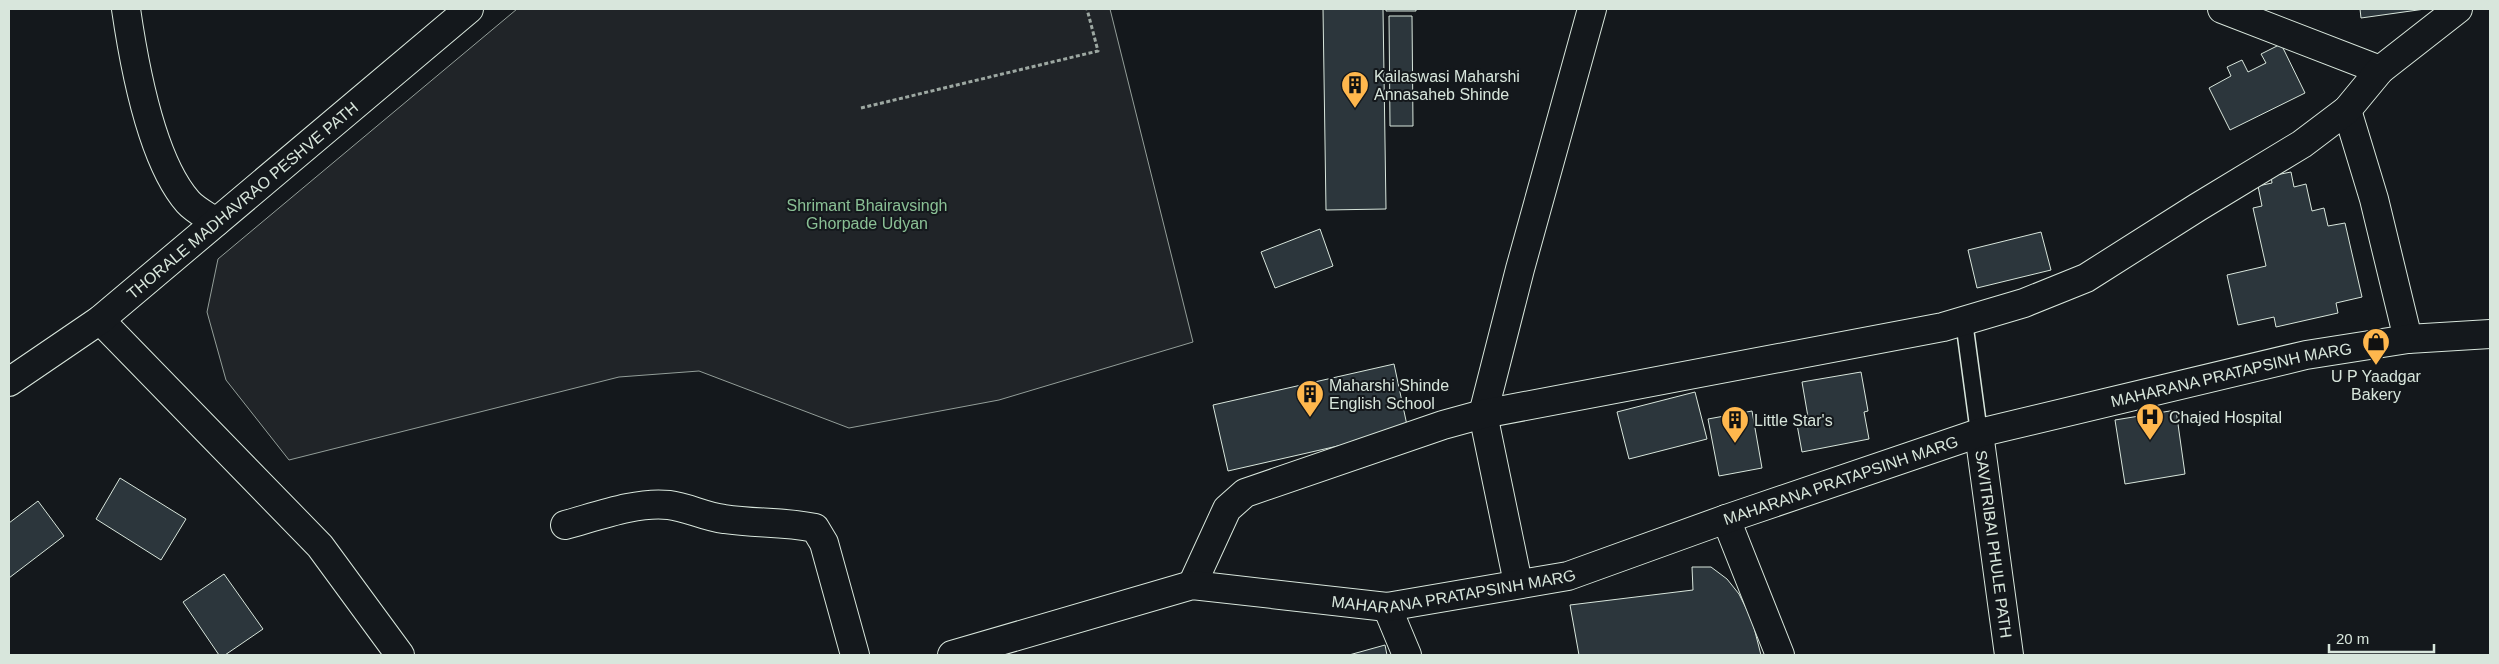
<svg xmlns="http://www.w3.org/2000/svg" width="2499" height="664" viewBox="0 0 2499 664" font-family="Helvetica,sans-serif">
	<rect width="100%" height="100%" fill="#14181c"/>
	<path fill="#202428" stroke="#939e99" d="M 517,9 L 1110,9 L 1193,342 L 999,400 L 849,428 L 699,371 L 619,377 L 289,460 L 226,380 L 207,312 L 218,259 Z"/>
	<path fill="#2c363c" stroke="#d8e6dc" d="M 1323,9 L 1383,9 L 1386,209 L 1326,210 Z
		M 1386,9 L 1416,9 L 1416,11 L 1386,11 Z
		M 2360,9 L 2425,9 L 2361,18 Z
		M 1389,16 L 1412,16 L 1413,126 L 1390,126 Z
		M 2281,44 L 2305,93 L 2230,130 L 2209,88 L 2231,76 L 2227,67 L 2242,60 L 2248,72 L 2266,63 L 2261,54 Z
		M 2291,172 L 2294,187 L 2306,184 L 2312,211 L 2324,208 L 2328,226 L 2345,223 L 2362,297 L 2336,303 L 2338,313 L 2276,327 L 2274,317 L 2238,325 L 2227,275 L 2266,266 L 2253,208 L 2262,206 L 2258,186 L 2272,183 L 2271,176 Z
		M 1320,229 L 1333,266 L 1275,288 L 1261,252 Z
		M 2041,232 L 2051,270 L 1977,288 L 1968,250 Z
		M 1394,364 L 1408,430 L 1228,471 L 1213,405 Z
		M 1861,372 L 1868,411 L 1864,412 L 1869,439 L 1802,452 L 1796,419 L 1808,417 L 1802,382 Z
		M 1695,392 L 1707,439 L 1629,459 L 1617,412 Z
		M 2176,410 L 2185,474 L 2125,484 L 2115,420 Z
		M 1752,411 L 1762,468 L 1719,476 L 1708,419 Z
		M 120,478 L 186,519 L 161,560 L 96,519 Z
		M 38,501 L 64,536 L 9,578 L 9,523 Z
		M 1692,567 L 1711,567 L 1727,579 L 1739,594 L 1752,620 L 1761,655 L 1579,655 L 1570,605 L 1693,590 Z
		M 224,574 L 263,629 L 225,655 L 219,655 L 183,602 Z
		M 1385,645 L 1387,655 L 1349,655 Z"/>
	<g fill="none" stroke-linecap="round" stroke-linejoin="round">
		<defs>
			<path id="service" d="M 1964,321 L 1979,433"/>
			<g id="minor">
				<path d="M 126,9 C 134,64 151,160 188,202 C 195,210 207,216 216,222"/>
				<path d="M 2222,9 L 2380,70"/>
				<path d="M 2347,110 L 2374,199 L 2408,339"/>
				<path d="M 100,320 L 320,546 L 400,655"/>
				<path id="s1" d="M 1979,433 L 2009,655"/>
				<path d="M 1726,519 L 1780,655"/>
				<path d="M 565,525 C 595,517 637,501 669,505 C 687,507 705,517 724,519 C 756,524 782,521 815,528 L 824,543 L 855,655"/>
				<path d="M 1518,583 L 1483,414 L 1520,269 L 1592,9"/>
				<path d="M 1192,585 L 1227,509 L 1245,493 L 1443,425 L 1483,414 L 1943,327 L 2024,303 L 2086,278 L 2198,207 L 2302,144 L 2347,110 L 2380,70 L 2458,9"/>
				<path d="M 1387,607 L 1407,655"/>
			</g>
			<g id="tertiary">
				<path id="s2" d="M 9,382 L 100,320 L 469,9"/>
				<path id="s3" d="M 952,655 L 1192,585 L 1387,607 L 1568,576 L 1726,519 L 1979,433 L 2306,355 L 2408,339 L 2490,334"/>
			</g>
		</defs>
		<use href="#service" stroke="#d8e6dc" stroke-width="19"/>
		<use href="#minor" stroke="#d8e6dc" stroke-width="30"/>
		<use href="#tertiary" stroke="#d8e6dc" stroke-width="30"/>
		<path stroke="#9da8a2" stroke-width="3" stroke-dasharray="4 2.5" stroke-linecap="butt" d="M 861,108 L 1098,51 L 1087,9"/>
		<use href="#service" stroke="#14181c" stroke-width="16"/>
		<use href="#minor" stroke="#14181c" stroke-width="28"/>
		<use href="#tertiary" stroke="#14181c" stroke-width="28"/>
	</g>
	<defs>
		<symbol id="building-pin" viewBox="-11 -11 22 30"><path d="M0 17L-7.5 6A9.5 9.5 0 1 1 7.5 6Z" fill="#ffb74d" stroke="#14181c"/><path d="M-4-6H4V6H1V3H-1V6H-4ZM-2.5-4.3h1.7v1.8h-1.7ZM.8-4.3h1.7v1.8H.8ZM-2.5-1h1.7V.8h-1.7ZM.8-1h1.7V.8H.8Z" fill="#111"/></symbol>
		<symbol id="shop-pin" viewBox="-11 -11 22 30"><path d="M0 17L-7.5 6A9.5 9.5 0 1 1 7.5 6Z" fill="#ffb74d" stroke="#14181c"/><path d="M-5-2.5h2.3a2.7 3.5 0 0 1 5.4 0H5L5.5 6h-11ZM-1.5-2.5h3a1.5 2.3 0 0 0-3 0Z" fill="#111"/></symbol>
		<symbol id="hospital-pin" viewBox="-11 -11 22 30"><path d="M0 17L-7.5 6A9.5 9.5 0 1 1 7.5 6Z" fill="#ffb74d" stroke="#14181c"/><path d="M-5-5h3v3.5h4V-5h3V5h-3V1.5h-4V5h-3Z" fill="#111"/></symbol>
	</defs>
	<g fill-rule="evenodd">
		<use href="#building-pin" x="1339" y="69" width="32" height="43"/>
		<use href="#shop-pin" x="2360" y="326" width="32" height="43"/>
		<use href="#building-pin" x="1294" y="378" width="32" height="43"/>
		<use href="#hospital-pin" x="2134" y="401" width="32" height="43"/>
		<use href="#building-pin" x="1719" y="404" width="32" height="43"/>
	</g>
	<g text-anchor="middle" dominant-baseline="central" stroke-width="4" stroke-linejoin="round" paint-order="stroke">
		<g font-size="16" fill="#d8e6dc" stroke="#14181c" text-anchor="start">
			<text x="1374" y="76">Kailaswasi Maharshi<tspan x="1374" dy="18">Annasaheb Shinde</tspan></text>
			<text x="2376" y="376" text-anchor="middle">U P Yaadgar<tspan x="2376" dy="18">Bakery</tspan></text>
			<text x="1329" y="385">Maharshi Shinde<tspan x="1329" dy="18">English School</tspan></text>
			<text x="2169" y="417">Chajed Hospital</text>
			<text x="1754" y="420">Little Star's</text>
		</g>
		<g font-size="16" fill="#d8e6dc" stroke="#14181c">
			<text stroke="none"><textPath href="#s2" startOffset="296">THORALE MADHAVRAO PESHVE PATH</textPath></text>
			<text stroke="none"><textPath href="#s3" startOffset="1324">MAHARANA PRATAPSINH MARG</textPath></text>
			<text stroke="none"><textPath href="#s3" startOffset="919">MAHARANA PRATAPSINH MARG</textPath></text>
			<text stroke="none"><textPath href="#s1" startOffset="112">SAVITRIBAI PHULE PATH</textPath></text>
			<text stroke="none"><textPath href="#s3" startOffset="514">MAHARANA PRATAPSINH MARG</textPath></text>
		</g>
		<g font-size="16" fill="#8ac095" stroke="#14181c">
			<text x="867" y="205">Shrimant Bhairavsingh<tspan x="867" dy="18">Ghorpade Udyan</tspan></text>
		</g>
	</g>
	<rect width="2499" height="664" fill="none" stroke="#d8e6dc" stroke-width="20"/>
	<path d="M2329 644v8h105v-8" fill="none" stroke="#d8e6dc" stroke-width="2.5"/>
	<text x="2336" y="644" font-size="15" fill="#d8e6dc" stroke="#14181c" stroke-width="4" paint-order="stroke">20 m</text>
</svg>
